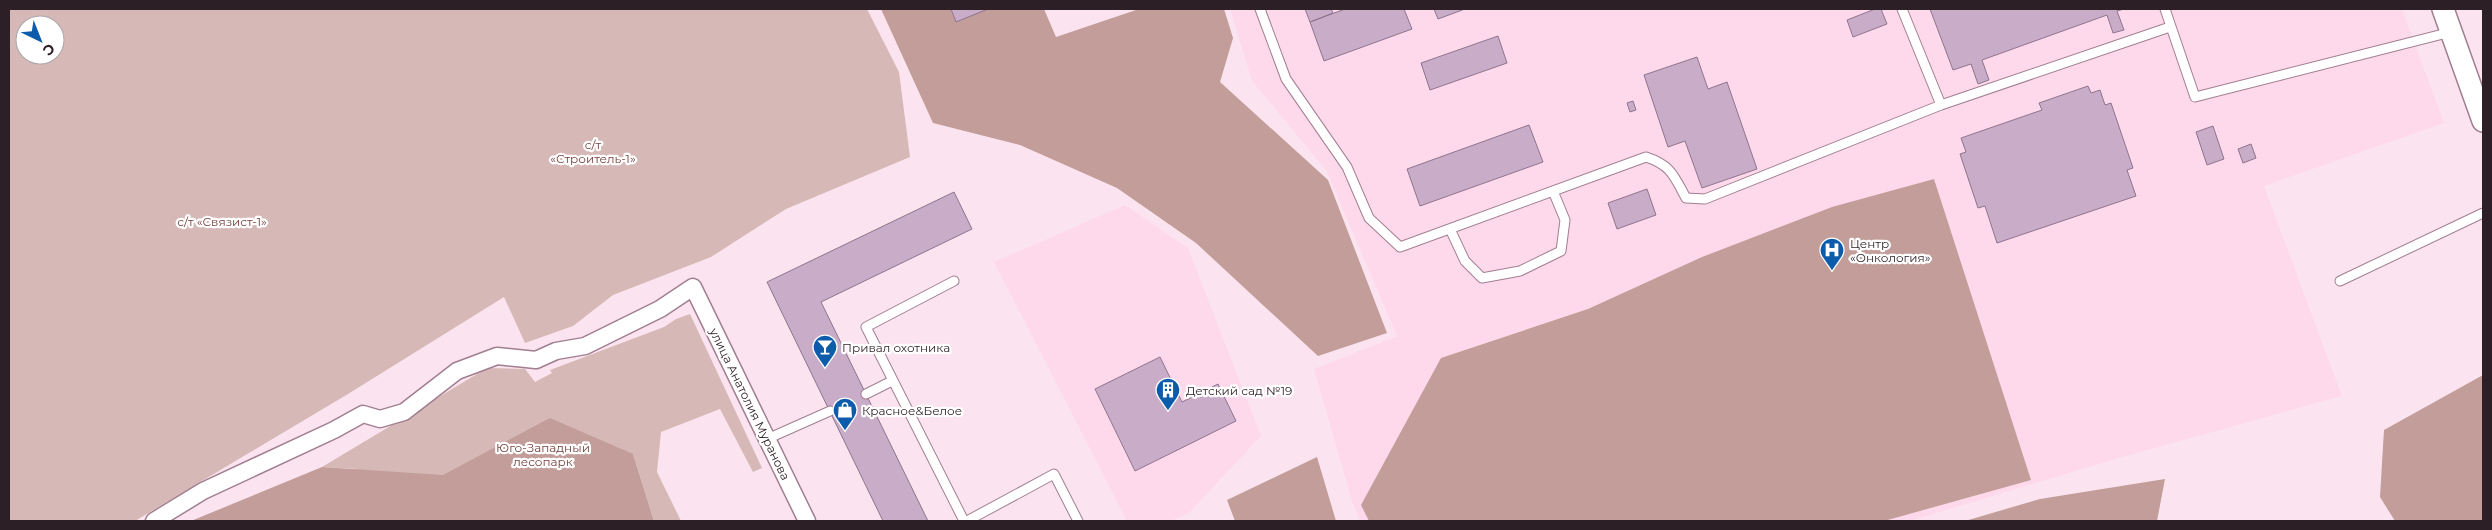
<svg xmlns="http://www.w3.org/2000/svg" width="2492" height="530" viewBox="0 0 2492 530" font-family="Montserrat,sans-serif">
	<rect width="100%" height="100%" fill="#fbe4ef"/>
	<path fill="#fed9eb" d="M 1230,9 L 2402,9 L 2444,123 L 2264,186 L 2342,396 L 2119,458 L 1910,521 L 1360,521 L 1352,501 L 1314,369 L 1397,336 L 1326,170 L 1252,81 Z
		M 1125,205 L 1188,248 L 1261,436 L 1190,512 L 1171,521 L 1127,521 L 994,262 Z"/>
	<path fill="#d6b9b6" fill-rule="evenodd" d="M 9,9 L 867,9 L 899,72 L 910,157 L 786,209 L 711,257 L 613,295 L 573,326 L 525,343 L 504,297 L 348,394 L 135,521 L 9,521 ZM 25,25 L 55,25 L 55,55 L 25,55 Z
		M 690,314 L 762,468 L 753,472 L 720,409 L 661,432 L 657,472 L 681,521 L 654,521 L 633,454 L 253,521 L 357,469 L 322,467 L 487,368 L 525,369 L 535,382 L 552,373 L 550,370 L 664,327 L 676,319 Z"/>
	<path fill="#c29d99" d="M 881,9 L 1044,9 L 1056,37 L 1139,9 L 1224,9 L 1233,38 L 1220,82 L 1328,180 L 1387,333 L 1318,356 L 1196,243 L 1117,188 L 1020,145 L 933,123 Z
		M 1934,179 L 2031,480 L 1884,521 L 1369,521 L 1361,505 L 1441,358 L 1588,309 L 1702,257 L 1832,207 Z
		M 2483,375 L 2483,521 L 2395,521 L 2380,497 L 2384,430 Z
		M 550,418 L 633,454 L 654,521 L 191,521 L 322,467 L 443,475 Z
		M 1317,457 L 1336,521 L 1235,521 L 1227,500 Z
		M 2165,479 L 2157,521 L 1965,521 L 2040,499 Z"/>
	<path fill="#c9acc7" stroke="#8f748d" d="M 951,9 L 988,9 L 956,22 Z
		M 1305,9 L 1331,9 L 1333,13 L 1310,22 Z
		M 1345,9 L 1404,9 L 1412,29 L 1324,61 L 1310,22 Z
		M 1434,9 L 1465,9 L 1438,19 Z
		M 1875,9 L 1881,9 L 1887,24 L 1853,37 L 1847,20 Z
		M 1930,9 L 2124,9 L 2117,11 L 2124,30 L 2113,33 L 2107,15 L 1982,60 L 1989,80 L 1978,84 L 1971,64 L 1953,70 Z
		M 1498,36 L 1507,63 L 1430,90 L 1421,63 Z
		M 1697,57 L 1708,89 L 1727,82 L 1757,169 L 1702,188 L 1685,141 L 1668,147 L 1644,75 Z
		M 2088,86 L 2091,93 L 2100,90 L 2105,105 L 2111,103 L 2133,168 L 2127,170 L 2136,196 L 1997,243 L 1985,206 L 1978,208 L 1960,154 L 1966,152 L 1961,138 L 2042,110 L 2039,103 Z
		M 1633,101 L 1636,110 L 1630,112 L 1627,103 Z
		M 1529,125 L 1543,162 L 1420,206 L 1407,169 Z
		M 2213,126 L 2224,159 L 2207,165 L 2196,132 Z
		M 2251,144 L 2256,158 L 2243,163 L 2238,149 Z
		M 1647,189 L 1656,215 L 1617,229 L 1608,203 Z
		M 954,192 L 972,229 L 821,302 L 928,521 L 883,521 L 767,282 Z
		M 1160,357 L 1182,402 L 1218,384 L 1236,421 L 1135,471 L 1095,389 Z"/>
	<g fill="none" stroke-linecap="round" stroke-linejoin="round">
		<defs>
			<path id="service" d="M 1260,9 L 1286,79 L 1347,167 L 1369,218 L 1400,247 L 1646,157 C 1671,165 1674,176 1686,198 L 1705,199 L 1941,105 L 2170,27
				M 1902,9 L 1941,105
				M 2165,9 L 2195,97 L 2451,32
				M 1450,229 L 1465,261 L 1482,278 L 1520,271 L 1561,251 L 1565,220 L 1553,191
				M 954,281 L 866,327 L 964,521
				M 2340,281 L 2483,213
				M 866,394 L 892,381
				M 767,439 L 830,411
				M 967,521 L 1054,474 L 1078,521"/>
			<path id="minor" d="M 154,521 L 203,491 L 334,430 L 363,414 L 380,419 L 404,412 L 457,371 L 497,356 L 536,360 L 556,351 L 585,346 L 660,309 L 693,287 L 807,521"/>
			<path id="tertiary" d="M 2443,9 L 2483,121"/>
		</defs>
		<use href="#service" stroke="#a17e90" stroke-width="11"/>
		<use href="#minor" stroke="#a17e90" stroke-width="19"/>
		<use href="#tertiary" stroke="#a17e90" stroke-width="24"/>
		<use href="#service" stroke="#fff" stroke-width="9"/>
		<use href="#minor" stroke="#fff" stroke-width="16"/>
		<use href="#tertiary" stroke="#fff" stroke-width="21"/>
	</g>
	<defs>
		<symbol id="hospital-pin" viewBox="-11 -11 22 30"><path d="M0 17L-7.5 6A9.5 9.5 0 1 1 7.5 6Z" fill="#0d5cab" stroke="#fff"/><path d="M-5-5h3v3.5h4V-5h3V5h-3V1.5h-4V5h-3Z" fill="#fff"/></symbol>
		<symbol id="bar-pin" viewBox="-11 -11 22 30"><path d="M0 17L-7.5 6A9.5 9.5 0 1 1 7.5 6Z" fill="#0d5cab" stroke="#fff"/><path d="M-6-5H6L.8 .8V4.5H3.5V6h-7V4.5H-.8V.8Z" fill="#fff"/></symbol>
		<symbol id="building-pin" viewBox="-11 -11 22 30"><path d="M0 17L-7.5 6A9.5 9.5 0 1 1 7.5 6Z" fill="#0d5cab" stroke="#fff"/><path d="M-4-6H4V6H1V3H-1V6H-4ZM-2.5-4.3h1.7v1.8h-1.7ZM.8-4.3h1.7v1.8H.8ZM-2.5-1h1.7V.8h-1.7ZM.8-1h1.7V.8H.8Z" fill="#fff"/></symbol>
		<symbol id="shop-pin" viewBox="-11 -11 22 30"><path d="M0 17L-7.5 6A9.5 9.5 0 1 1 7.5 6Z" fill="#0d5cab" stroke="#fff"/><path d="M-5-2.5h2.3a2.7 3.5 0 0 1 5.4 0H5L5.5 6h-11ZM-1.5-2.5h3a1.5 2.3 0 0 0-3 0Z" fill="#fff"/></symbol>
	</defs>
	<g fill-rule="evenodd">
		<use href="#hospital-pin" x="1818" y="236" width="28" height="38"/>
		<use href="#bar-pin" x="811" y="333" width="28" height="38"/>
		<use href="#building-pin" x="1154" y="376" width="28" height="38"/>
		<use href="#shop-pin" x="831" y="396" width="28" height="38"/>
	</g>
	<g text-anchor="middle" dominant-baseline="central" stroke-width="4.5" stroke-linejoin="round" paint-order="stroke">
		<g font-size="12" fill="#76403d" stroke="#fff">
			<text x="593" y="144">с/т<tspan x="593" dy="14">«Строитель-1»</tspan></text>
			<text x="222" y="221">с/т «Связист-1»</text>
			<text x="543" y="447">Юго-Западный<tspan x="543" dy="14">лесопарк</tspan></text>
		</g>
		<g font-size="12" fill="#2d1f26" stroke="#fff" text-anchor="start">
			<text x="1850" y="243">Центр<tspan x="1850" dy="14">«Онкология»</tspan></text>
			<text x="842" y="347">Привал охотника</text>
			<text x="1186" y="390">Детский сад №19</text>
			<text x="862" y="410">Красное&amp;Белое</text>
		</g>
		<g font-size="12" fill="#2d1f26" stroke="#fff">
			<text transform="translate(750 404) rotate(64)">улица Анатолия Муранова</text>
		</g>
	</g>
	<rect width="2492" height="530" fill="none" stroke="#2d1f26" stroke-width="20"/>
	<g transform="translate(40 40) rotate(137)"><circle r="24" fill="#ffffff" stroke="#aba5a8"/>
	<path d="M0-4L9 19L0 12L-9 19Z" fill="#0d5cab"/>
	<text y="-8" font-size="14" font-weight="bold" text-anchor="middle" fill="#2d1f26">С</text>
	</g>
</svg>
